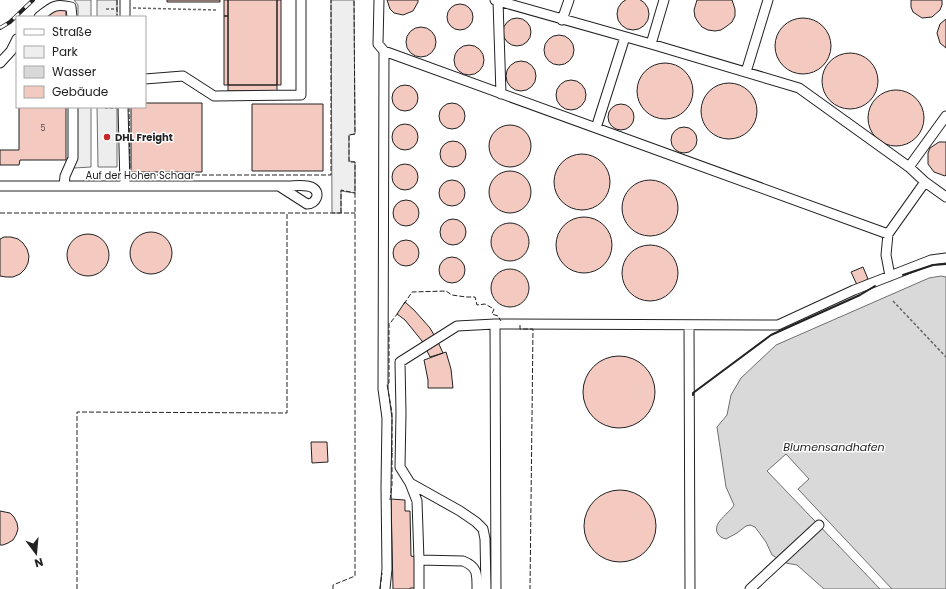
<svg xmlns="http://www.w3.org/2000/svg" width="946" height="589" viewBox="0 0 946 589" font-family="Poppins,sans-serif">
	<rect width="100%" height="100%" fill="#fff"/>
	<path fill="#eee" stroke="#6f6f6f" d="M 74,0 L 91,0 L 91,17 L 78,17 L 78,5 Z
		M 331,0 L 354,0 L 355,134 L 349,135 L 349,161 L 355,162 L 355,193 L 341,191 L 341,213 L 332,213 Z
		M 77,107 L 91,107 L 91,167 L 74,168 L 76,156 Z"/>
	<path fill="#ededed" stroke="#6f6f6f" d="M 97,0 L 117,0 L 117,17 L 97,17 Z
		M 97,107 L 117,107 L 117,167 L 98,167 Z"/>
	<path fill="#d9d9d9" stroke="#6f6f6f" d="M 941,276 L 946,277 L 946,589 L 824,589 L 797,565 L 786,563 L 772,555 L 766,542 L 755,527 L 750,525 L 746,526 L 737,533 L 726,539 C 722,538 720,537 718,534 C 711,523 730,513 734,505 L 726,487 L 717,427 L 727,415 L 731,395 L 741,378 L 776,345 L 929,278 Z"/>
	<path fill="#fff" stroke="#6f6f6f" d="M 786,454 L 809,479 L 798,489 L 892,589 L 880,589 L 767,471 Z"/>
	<path fill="#f3c9c0" stroke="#222" d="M617 14a16 16 0 1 1 32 0a16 16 0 1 1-32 0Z
		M 167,0 L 220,0 L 220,2 L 167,2 Z
		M 224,0 L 228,0 L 228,16 L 224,16 Z
		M 228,0 L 277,0 L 277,85 L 228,85 Z
		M 277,0 L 281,0 L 281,85 L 277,85 Z
		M 387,0 L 418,0 L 418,2 L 413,11 L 403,15 L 394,13 L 390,9 Z
		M 697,0 L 732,0 L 735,9 L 735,16 L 732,22 L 727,26 L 721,30 L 715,31 L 708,30 L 702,27 L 698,22 L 695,17 L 694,10 Z
		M 911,0 L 942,0 L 942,5 L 940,10 L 932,17 L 922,18 L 913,12 L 911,7 Z
		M447 17a13 13 0 1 1 26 0a13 13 0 1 1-26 0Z
		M 54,10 L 66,10 L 66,17 L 46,17 Z
		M 224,16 L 228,16 L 228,85 L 224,85 Z
		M503 32a14 14 0 1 1 28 0a14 14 0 1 1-28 0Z
		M775 46a28 28 0 1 1 56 0a28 28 0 1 1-56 0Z
		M 946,19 L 946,48 L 940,43 L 937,33 L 940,24 Z
		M406 42a15 15 0 1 1 30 0a15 15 0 1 1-30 0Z
		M544 50a15 15 0 1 1 30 0a15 15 0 1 1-30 0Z
		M454 60a15 15 0 1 1 30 0a15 15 0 1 1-30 0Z
		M822 81a28 28 0 1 1 56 0a28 28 0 1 1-56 0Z
		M506 76a15 15 0 1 1 30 0a15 15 0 1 1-30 0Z
		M637 91a28 28 0 1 1 56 0a28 28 0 1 1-56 0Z
		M556 95a15 15 0 1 1 30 0a15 15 0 1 1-30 0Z
		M701 111a28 28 0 1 1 56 0a28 28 0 1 1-56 0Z
		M 228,85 L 277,85 L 277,91 L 228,91 Z
		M392 98a13 13 0 1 1 26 0a13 13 0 1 1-26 0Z
		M868 118a28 28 0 1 1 56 0a28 28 0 1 1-56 0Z
		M 145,103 L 202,103 L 202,172 L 131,172 L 131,107 L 145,107 Z
		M439 116a13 13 0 1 1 26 0a13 13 0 1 1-26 0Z
		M 252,104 L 323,104 L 323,171 L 252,171 Z
		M608 117a13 13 0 1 1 26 0a13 13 0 1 1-26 0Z
		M 19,107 L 66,107 L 66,160 L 20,160 L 19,165 L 0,165 L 0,150 L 19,150 Z
		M392 137a13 13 0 1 1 26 0a13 13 0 1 1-26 0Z
		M489 146a21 21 0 1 1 42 0a21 21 0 1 1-42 0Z
		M671 140a13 13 0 1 1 26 0a13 13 0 1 1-26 0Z
		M440 154a13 13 0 1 1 26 0a13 13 0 1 1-26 0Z
		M 939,142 L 946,142 L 946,175 L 945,176 L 934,172 L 928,164 L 928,153 L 930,148 Z
		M554 182a28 28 0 1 1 56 0a28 28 0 1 1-56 0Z
		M392 177a13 13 0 1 1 26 0a13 13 0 1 1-26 0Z
		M489 192a21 21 0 1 1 42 0a21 21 0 1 1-42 0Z
		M622 208a28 28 0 1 1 56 0a28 28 0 1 1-56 0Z
		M439 193a13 13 0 1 1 26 0a13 13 0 1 1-26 0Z
		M393 213a13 13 0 1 1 26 0a13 13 0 1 1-26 0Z
		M556 245a28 28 0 1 1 56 0a28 28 0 1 1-56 0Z
		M440 232a13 13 0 1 1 26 0a13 13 0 1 1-26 0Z
		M491 242a19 19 0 1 1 38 0a19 19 0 1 1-38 0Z
		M130 253a21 21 0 1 1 42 0a21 21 0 1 1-42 0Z
		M67 255a21 21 0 1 1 42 0a21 21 0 1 1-42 0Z
		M 4,237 L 11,237 L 18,239 L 23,243 L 27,249 L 29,256 L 28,263 L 25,269 L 20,274 L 13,277 L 6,277 L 0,276 L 0,239 Z
		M393 253a13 13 0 1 1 26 0a13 13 0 1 1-26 0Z
		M622 273a28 28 0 1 1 56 0a28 28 0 1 1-56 0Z
		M439 270a13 13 0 1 1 26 0a13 13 0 1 1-26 0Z
		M 863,267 L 868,279 L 857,285 L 851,272 Z
		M491 288a19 19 0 1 1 38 0a19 19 0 1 1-38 0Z
		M 405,302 L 414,310 L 430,328 L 438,342 L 443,353 L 430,357 L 422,341 L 405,320 L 397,314 Z
		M 446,352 L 451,369 L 453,388 L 428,388 L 428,380 L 424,360 Z
		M583 392a36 36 0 1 1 72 0a36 36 0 1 1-72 0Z
		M 311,442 L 327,442 L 328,462 L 312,463 Z
		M584 526a36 36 0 1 1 72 0a36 36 0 1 1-72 0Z
		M 391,499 L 405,500 L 405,511 L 410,511 L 411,556 L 416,557 L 416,588 L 410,588 L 410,589 L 393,589 Z
		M 0,511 L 10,513 L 14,517 L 17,523 L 18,529 L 16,535 L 13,540 L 8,543 L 3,545 L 0,545 Z"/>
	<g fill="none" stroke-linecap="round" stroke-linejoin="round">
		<defs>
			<path id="minor" d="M 379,0 L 378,44 L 384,51 L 383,389 L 387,418 L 386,487 L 387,569 L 385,589
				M 495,0 L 651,44 L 799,88 L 909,167 L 925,182 L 946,197
				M 498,1 L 501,94
				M 39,17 C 52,7 54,3 71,7 L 72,17
				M 125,17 L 125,0
				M 562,20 L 569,0
				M 651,44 L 664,0
				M 384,51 L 888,234
				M 0,63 L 11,51 L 17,39
				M 746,72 L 768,0
				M 145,79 L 183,76 L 214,96 L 301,95 L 301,0
				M 123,107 L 125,186
				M 596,128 L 625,37
				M 909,167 L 946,116
				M 0,186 C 96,186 193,186 289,186 C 295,186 307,184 313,188 C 321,193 316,204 307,204 L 279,186
				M 64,186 L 65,176 L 73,158 L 73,107
				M 890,276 L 886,255 L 888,234 L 925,182
				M 495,324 L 778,325 L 854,290 L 931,260 L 946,258
				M 689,325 L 690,589
				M 410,483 L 417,501 L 419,560
				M 419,589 L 419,560 L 463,561 C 478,567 477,574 477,589
				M 486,589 L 485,539 L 483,529 L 476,522 L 460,511 L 410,483 L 400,467 L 401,413 L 400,362 L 457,326 L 495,324 L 496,589
				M 750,589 L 819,525"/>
		</defs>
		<use href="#minor" stroke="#222" stroke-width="11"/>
		<path stroke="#646464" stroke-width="1.5" stroke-dasharray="3 2" stroke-linecap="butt" d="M 133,8 L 217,10
			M 106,9 L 117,9
			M 105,108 L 116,108
			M 893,301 L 946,357"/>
		<use href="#minor" stroke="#fff" stroke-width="9"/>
		<defs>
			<path id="rail" d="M 0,28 L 10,22 L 33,0"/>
		</defs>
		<use href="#rail" stroke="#222" stroke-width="4"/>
		<use href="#rail" stroke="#fff" stroke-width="2.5" stroke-dasharray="8" stroke-linecap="butt"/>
		<path stroke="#222" stroke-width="1" stroke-dasharray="5 2" stroke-linecap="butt" d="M 117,0 L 117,17
			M 129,107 L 130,175 L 331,175 L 331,0
			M 0,213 L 287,213
			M 341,213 L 341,190 L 355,193
			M 404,304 L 412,292 L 446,291 L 452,295 L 466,297 L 475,297 L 477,305 L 485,304 L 494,309 L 492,314 L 498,316 L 501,321
			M 520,325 L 520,329 L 533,329 L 530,589
			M 390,500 L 392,485 L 392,455 L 393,452 L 392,452 L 392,413 L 387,384 L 389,383 L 389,323 L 391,322 L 398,313
			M 77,589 L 77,412 L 287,413 L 287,213 L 355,213
			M 333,589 L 333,585 L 355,576 L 355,162 L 349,162 L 349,135 L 355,134 L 354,0
			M 380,589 L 382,573"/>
		<path stroke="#222" stroke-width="2" d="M 903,275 L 933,265 L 946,264
			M 693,395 L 693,393 L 771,335 L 860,295 L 875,286"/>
	</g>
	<circle fill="#c62828" stroke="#fff" stroke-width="1.5" cx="107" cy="137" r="4"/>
	<g text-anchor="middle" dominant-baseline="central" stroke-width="3" stroke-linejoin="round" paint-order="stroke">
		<g font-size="8" fill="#564c4a">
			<text x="43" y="128">5</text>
		</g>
		<g font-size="10" font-weight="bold" fill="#222" stroke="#fff" text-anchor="start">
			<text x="115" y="137">DHL Freight</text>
		</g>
		<g font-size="10" fill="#222" stroke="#fff">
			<text x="140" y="175">Auf der Hohen Schaar</text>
		</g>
		<g font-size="11" font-style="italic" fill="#222" stroke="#fff">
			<text x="834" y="447">Blumensandhafen</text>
		</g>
	</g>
	<rect x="16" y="16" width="130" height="92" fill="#ffffff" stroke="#a7a7a7"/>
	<rect x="24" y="29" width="20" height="6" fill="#ffffff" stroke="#a7a7a7"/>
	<text x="52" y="36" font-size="12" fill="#222222">Straße</text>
	<rect x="24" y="46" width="20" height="12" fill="#eeeeee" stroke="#a7a7a7"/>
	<text x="52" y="56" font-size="12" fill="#222222">Park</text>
	<rect x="24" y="66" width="20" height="12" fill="#d9d9d9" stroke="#a7a7a7"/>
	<text x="52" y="76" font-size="12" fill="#222222">Wasser</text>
	<rect x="24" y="86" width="20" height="12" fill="#f3c9c0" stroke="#a7a7a7"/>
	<text x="52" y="96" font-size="12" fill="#222222">Gebäude</text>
	<g transform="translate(36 553) rotate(164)" stroke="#ffffff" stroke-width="3" paint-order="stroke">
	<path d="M0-3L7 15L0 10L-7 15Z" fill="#222222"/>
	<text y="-6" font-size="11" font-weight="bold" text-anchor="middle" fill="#222222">N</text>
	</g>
</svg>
